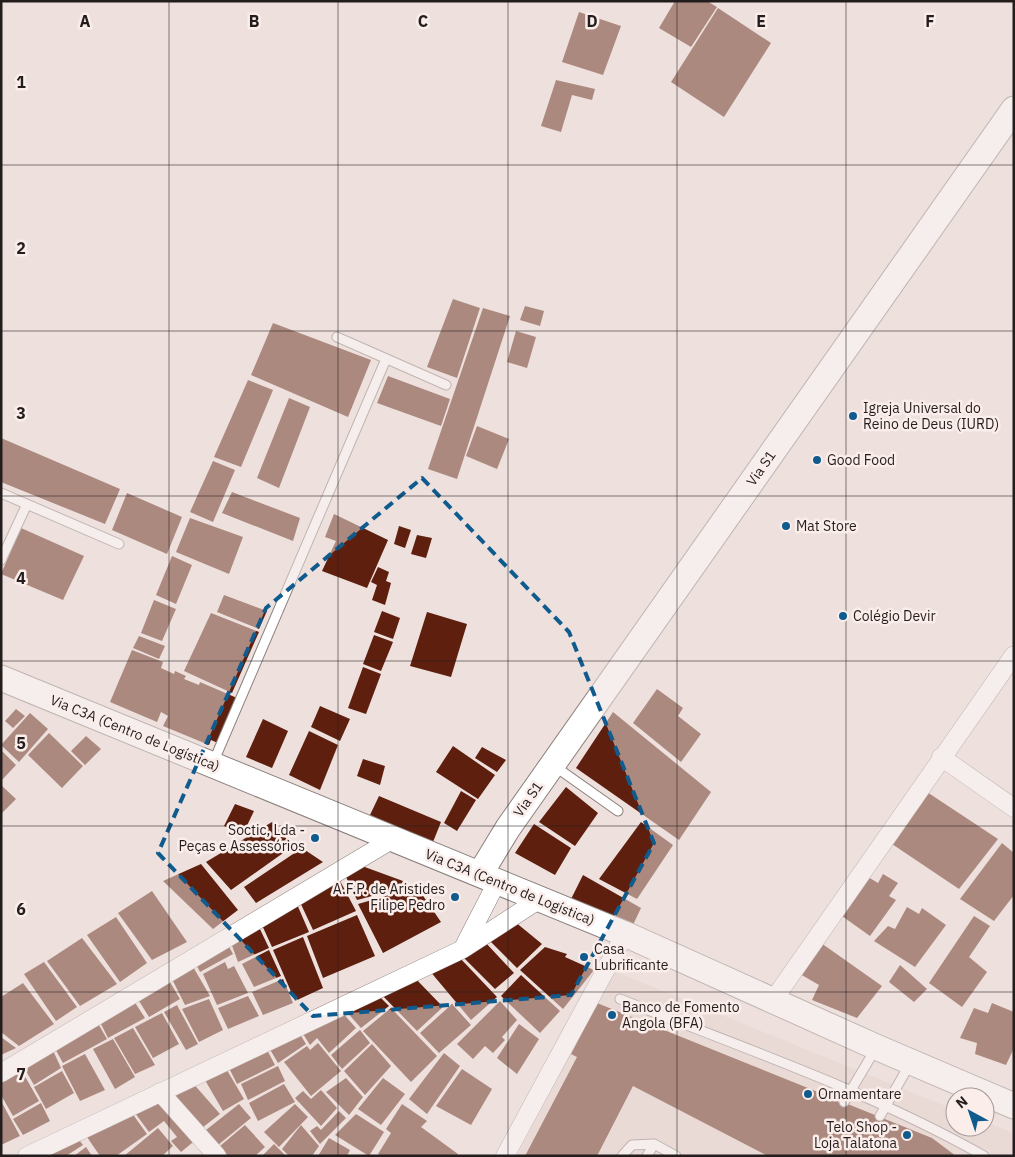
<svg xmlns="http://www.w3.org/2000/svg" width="1015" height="1157" viewBox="0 0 1015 1157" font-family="'IBM Plex Sans',sans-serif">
	<rect width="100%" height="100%" fill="#ede0dd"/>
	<path fill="#e7d3cd" d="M 614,971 L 955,1110 L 955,1127 L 985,1127 L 985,1122 L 1014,1133 L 1014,1156 L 517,1156 Z"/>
	<path fill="#5e1f0e" d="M 675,1 L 707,1 L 717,7 L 691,47 L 659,28 Z
		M 718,8 L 771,43 L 724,117 L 671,82 Z
		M 579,12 L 621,26 L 603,75 L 562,62 Z
		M 556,80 L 595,89 L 592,100 L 572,95 L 561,132 L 541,126 Z
		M 453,299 L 480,308 L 457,378 L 427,367 Z
		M 525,306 L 544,311 L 540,326 L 520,320 Z
		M 483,308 L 510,316 L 457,479 L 428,469 Z
		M 273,323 L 371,360 L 348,417 L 251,375 Z
		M 516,331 L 536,337 L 527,368 L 507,362 Z
		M 388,376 L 450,399 L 441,426 L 377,403 Z
		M 248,380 L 273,390 L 241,467 L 214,457 Z
		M 289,398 L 310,407 L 279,488 L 257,478 Z
		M 477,426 L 509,439 L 497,469 L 466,456 Z
		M 1,438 L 120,489 L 105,524 L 1,482 Z
		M 213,461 L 235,470 L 213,522 L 190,512 Z
		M 232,492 L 300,518 L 293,541 L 222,513 Z
		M 127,493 L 182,517 L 167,554 L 112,530 Z
		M 334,514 L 388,540 L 367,588 L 322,571 L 336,541 L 325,537 Z
		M 190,518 L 243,537 L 229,574 L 176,552 Z
		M 399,526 L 411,530 L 405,548 L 394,544 Z
		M 21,528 L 84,556 L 63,600 L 1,574 Z
		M 417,535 L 432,538 L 426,558 L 411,554 Z
		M 172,556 L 192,565 L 176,604 L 156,595 Z
		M 378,567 L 389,572 L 386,581 L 391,583 L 385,605 L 372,600 L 377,585 L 371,582 Z
		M 224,595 L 267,611 L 259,629 L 217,612 Z
		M 154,600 L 176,609 L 162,641 L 141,633 Z
		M 382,611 L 400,618 L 393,639 L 374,632 Z
		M 427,612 L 467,624 L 451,677 L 410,666 Z
		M 211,613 L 259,632 L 232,693 L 184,671 Z
		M 374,635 L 393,642 L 381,671 L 363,664 Z
		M 139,636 L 165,646 L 159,659 L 133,648 Z
		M 132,650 L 163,662 L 161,668 L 174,674 L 175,671 L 186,676 L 184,679 L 199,685 L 200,682 L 237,698 L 218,743 L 211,740 L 209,745 L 163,726 L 168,716 L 161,712 L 157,722 L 110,702 Z
		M 363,667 L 381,674 L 366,714 L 348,708 Z
		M 657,689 L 683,708 L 678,716 L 701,734 L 681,762 L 633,723 Z
		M 320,706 L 350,719 L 340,741 L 311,727 Z
		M 16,709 L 25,716 L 13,728 L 5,721 Z
		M 613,712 L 711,792 L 679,840 L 576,768 Z
		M 30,713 L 48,729 L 19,762 L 1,745 Z
		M 263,719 L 288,731 L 272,768 L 246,757 Z
		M 309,731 L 338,745 L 320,790 L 289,775 Z
		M 49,733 L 83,766 L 62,788 L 28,755 Z
		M 86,736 L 101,749 L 85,765 L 71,751 Z
		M 453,746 L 495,775 L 478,799 L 436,772 Z
		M 482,747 L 506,760 L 497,772 L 475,758 Z
		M 1,750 L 16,765 L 1,781 Z
		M 363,759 L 385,766 L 380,785 L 357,776 Z
		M 1,785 L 16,799 L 1,814 Z
		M 566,787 L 598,813 L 575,846 L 539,822 Z
		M 461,791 L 476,800 L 457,831 L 444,823 Z
		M 927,792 L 998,839 L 959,889 L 892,844 Z
		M 379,796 L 441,822 L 433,842 L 370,815 Z
		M 235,804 L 254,811 L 243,834 L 224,826 Z
		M 272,822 L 293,846 L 231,890 L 206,862 Z
		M 641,822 L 673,845 L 637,899 L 599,879 Z
		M 534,824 L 571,848 L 555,875 L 515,853 Z
		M 1002,843 L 1014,853 L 1014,895 L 994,921 L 960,899 Z
		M 302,848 L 323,862 L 256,903 L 244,887 Z
		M 201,864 L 238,910 L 213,929 L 163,881 Z
		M 362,866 L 403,881 L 399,889 L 357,900 L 345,875 Z
		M 883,874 L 898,883 L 889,896 L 896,900 L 870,936 L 842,916 L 868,877 L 878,883 Z
		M 583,875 L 641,908 L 632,927 L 571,899 Z
		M 339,879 L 356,911 L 313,930 L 299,900 Z
		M 417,887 L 441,922 L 383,953 L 358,904 Z
		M 152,891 L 187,942 L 152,960 L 118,913 Z
		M 296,902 L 309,932 L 272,947 L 261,923 Z
		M 907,907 L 919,914 L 922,908 L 946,925 L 915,967 L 874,941 L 888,926 L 895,929 Z
		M 357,915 L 375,956 L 323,978 L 307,936 Z
		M 974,916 L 990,926 L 969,957 L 987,972 L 962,1007 L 929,983 Z
		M 116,917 L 147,963 L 120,982 L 87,935 Z
		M 514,921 L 542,944 L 517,968 L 487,938 Z
		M 258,925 L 269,948 L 238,962 L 230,940 Z
		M 303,937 L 323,988 L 295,1001 L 273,950 Z
		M 82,938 L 117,984 L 80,1006 L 47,961 Z
		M 485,942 L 514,973 L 495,989 L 462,956 Z
		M 227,943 L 233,954 L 200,972 L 195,962 Z
		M 821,943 L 882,986 L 857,1018 L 812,1000 L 819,985 L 800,974 Z
		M 545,947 L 567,954 L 565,957 L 594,970 L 563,1009 L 520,970 Z
		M 269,950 L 281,976 L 254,987 L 242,964 Z
		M 459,957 L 497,997 L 471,1020 L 429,970 Z
		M 44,962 L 77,1007 L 56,1021 L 24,974 Z
		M 225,962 L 228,969 L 234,966 L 248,993 L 217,1005 L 203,974 Z
		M 192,965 L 210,996 L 185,1005 L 171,977 Z
		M 900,965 L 927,989 L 914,1002 L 889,982 Z
		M 521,975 L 560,1011 L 540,1033 L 501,996 Z
		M 167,977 L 180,999 L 149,1017 L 136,996 Z
		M 414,977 L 443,1007 L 417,1031 L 380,993 Z
		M 283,979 L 293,1003 L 263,1015 L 252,992 Z
		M 23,983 L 54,1024 L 19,1046 L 1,1032 L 1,997 Z
		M 377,994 L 389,1006 L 361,1028 L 344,1009 Z
		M 248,996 L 259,1016 L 228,1029 L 218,1008 Z
		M 132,998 L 145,1018 L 108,1038 L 98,1018 Z
		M 209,999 L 223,1030 L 199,1042 L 182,1009 Z
		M 500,1001 L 517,1020 L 502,1037 L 505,1040 L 493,1053 L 485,1046 L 473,1059 L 457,1044 Z
		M 597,1003 L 932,1138 L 956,1156 L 768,1156 L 633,1086 L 597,1156 L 525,1156 L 577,1057 L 571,1054 Z
		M 992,1003 L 1014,1012 L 1014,1048 L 1006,1065 L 975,1054 L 977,1043 L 960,1038 L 974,1008 L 988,1013 Z
		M 452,1004 L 471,1025 L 439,1053 L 420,1033 Z
		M 177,1005 L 198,1044 L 186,1050 L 164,1012 Z
		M 391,1008 L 437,1056 L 411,1082 L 363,1031 Z
		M 340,1010 L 356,1028 L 329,1053 L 317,1038 L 310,1045 L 300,1029 Z
		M 162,1013 L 179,1044 L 153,1058 L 135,1027 Z
		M 96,1020 L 107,1039 L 63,1063 L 53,1045 Z
		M 519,1024 L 539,1039 L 517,1074 L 497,1058 Z
		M 133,1028 L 155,1065 L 135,1074 L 114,1038 Z
		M 360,1030 L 370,1043 L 342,1069 L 331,1055 Z
		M 298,1031 L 306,1044 L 278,1063 L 268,1046 Z
		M 1,1037 L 16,1048 L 1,1055 Z
		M 113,1039 L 135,1077 L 115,1089 L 93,1049 Z
		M 318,1043 L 341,1071 L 311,1096 L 284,1062 L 307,1046 L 310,1050 Z
		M 372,1044 L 391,1066 L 365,1095 L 344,1071 Z
		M 51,1046 L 61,1068 L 34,1085 L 22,1064 Z
		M 265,1046 L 275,1065 L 237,1084 L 227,1064 Z
		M 444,1053 L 460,1066 L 427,1114 L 409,1099 Z
		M 85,1054 L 105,1090 L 80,1101 L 62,1066 Z
		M 224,1065 L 244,1099 L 223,1111 L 202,1075 Z
		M 19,1066 L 39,1101 L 13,1116 L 1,1095 L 1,1078 Z
		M 278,1066 L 285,1081 L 248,1100 L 241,1084 Z
		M 462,1069 L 492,1089 L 471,1125 L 436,1106 Z
		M 62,1071 L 74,1093 L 46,1109 L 34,1087 Z
		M 346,1078 L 363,1097 L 349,1115 L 326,1092 Z
		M 383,1078 L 405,1094 L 381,1125 L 358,1109 Z
		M 191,1081 L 220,1114 L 198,1131 L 171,1098 Z
		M 284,1084 L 295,1102 L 258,1121 L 249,1103 Z
		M 321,1090 L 337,1108 L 321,1126 L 295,1098 L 303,1091 L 311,1099 Z
		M 158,1095 L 198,1138 L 181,1152 L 171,1141 L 177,1137 L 164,1121 L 149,1132 L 135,1113 Z
		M 1,1101 L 20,1136 L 1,1145 Z
		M 41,1103 L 50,1121 L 23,1135 L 13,1119 Z
		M 239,1104 L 251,1118 L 218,1145 L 206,1130 Z
		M 295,1104 L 308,1117 L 279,1147 L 264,1132 Z
		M 402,1104 L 427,1121 L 421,1127 L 458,1154 L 457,1156 L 382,1156 L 378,1154 L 391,1133 L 386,1129 Z
		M 129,1109 L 147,1134 L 116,1156 L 100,1156 L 85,1134 Z
		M 339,1111 L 346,1118 L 320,1144 L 310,1131 L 317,1126 L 321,1130 Z
		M 356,1114 L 384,1132 L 369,1156 L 335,1135 Z
		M 245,1125 L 265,1147 L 255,1156 L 228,1156 L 220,1146 Z
		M 301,1125 L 319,1146 L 312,1156 L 289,1156 L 282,1149 Z
		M 158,1128 L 173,1146 L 162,1156 L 124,1156 Z
		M 76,1136 L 83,1145 L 66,1156 L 40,1156 Z
		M 329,1138 L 350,1150 L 347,1156 L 318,1156 Z
		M 274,1144 L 286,1156 L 262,1156 Z
		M 86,1147 L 92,1156 L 74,1156 Z"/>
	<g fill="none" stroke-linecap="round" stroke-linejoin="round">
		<defs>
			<path id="lane" d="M 337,337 L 446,385
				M 1,493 L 119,544
				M 1,560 L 27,504
				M 213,763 L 386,359
				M 553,765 L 618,811
				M 620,999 C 743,1048 869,1091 984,1156
				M 844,1102 L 876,1048
				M 880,1116 L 911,1062
				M 622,1156 L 632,1145 L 654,1144 L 676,1156
				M 647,1156 L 654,1144"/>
			<path id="street" d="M 941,757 L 1014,808
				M 463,948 L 497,882
				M 774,999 L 1014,655
				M 1,1073 L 393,839
				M 160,1092 L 217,1156
				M 27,1156 L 463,949 L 540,899
				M 505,1156 L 625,934"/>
			<path id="secondary" d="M 1,678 L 625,934 L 876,1047 L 1014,1106
				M 480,874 L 508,828 L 1014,109"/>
		</defs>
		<use href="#lane" stroke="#8b807d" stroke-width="11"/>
		<use href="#street" stroke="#8b807d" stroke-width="19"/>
		<use href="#secondary" stroke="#8b807d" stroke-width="27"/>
		<use href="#lane" stroke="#fff" stroke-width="9"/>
		<use href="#street" stroke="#fff" stroke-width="18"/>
		<use href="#secondary" stroke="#fff" stroke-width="25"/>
	</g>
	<path d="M0 0H1015V1157H0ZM 422,478 L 569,632 L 654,843 L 571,995 L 313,1016 L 158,853 L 266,608 Z" fill="#ede0dd" fill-opacity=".55" fill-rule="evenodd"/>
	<path fill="none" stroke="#105b8e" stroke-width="4" stroke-dasharray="10 6" stroke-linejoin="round" d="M 422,478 L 569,632 L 654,843 L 571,995 L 313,1016 L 158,853 L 266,608 Z"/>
	<path fill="none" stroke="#231e1d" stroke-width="1" stroke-opacity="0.55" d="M 169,1 L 169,1156M 338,1 L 338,1156M 508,1 L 508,1156M 677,1 L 677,1156M 846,1 L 846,1156M 1,165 L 1014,165M 1,331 L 1014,331M 1,496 L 1014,496M 1,661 L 1014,661M 1,826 L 1014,826M 1,992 L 1014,992"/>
	<g fill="#105b8e" stroke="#faedea" stroke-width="2">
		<circle cx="853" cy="416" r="5"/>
		<circle cx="817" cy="460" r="5"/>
		<circle cx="786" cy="526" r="5"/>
		<circle cx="843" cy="616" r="5"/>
		<circle cx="315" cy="838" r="5"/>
		<circle cx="455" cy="897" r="5"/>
		<circle cx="584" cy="957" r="5"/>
		<circle cx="612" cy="1015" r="5"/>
		<circle cx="808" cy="1094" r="5"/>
		<circle cx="907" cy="1135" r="5"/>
	</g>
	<g text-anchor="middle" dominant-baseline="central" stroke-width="5" stroke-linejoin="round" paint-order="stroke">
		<g font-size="14" fill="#231e1d" stroke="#faedea" text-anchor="start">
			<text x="863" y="408">Igreja Universal do<tspan x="863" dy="16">Reino de Deus (IURD)</tspan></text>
			<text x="827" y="460">Good Food</text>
			<text x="796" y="526">Mat Store</text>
			<text x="853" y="616">Colégio Devir</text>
			<text x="305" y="830" text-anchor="end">Soctic, Lda -<tspan x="305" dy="16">Peças e Assessórios</tspan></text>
			<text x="445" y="889" text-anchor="end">A.F.P. de Aristides<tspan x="445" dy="16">Filipe Pedro</tspan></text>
			<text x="594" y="949">Casa<tspan x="594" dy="16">Lubrificante</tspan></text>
			<text x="622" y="1007">Banco de Fomento<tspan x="622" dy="16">Angola (BFA)</tspan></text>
			<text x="818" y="1094">Ornamentare</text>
			<text x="897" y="1127" text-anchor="end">Telo Shop -<tspan x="897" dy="16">Loja Talatona</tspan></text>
		</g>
		<g font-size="14" fill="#231e1d" stroke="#faedea">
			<text transform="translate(761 468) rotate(-55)">Via S1</text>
			<text transform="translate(135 733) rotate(22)">Via C3A (Centro de Logística)</text>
			<text transform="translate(528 799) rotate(-55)">Via S1</text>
			<text transform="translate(510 887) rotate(22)">Via C3A (Centro de Logística)</text>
		</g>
	</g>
	<g font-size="16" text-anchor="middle" font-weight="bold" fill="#231e1d" stroke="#faedea" stroke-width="5" stroke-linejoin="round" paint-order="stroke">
		<text x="85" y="27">A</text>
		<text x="254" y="27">B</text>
		<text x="423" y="27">C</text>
		<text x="592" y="27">D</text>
		<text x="761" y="27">E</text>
		<text x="930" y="27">F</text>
		<text x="21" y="88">1</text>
		<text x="21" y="254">2</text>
		<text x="21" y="419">3</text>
		<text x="21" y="584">4</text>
		<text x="21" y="749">5</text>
		<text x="21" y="915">6</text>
		<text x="21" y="1080">7</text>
	</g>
	<rect width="1015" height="1157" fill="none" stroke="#231e1d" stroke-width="5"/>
	<g transform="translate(970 1112) rotate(320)"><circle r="24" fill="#faedea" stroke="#a49a98"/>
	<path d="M0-4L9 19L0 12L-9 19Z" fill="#105b8e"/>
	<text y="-8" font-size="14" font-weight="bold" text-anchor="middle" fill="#231e1d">N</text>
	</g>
</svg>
